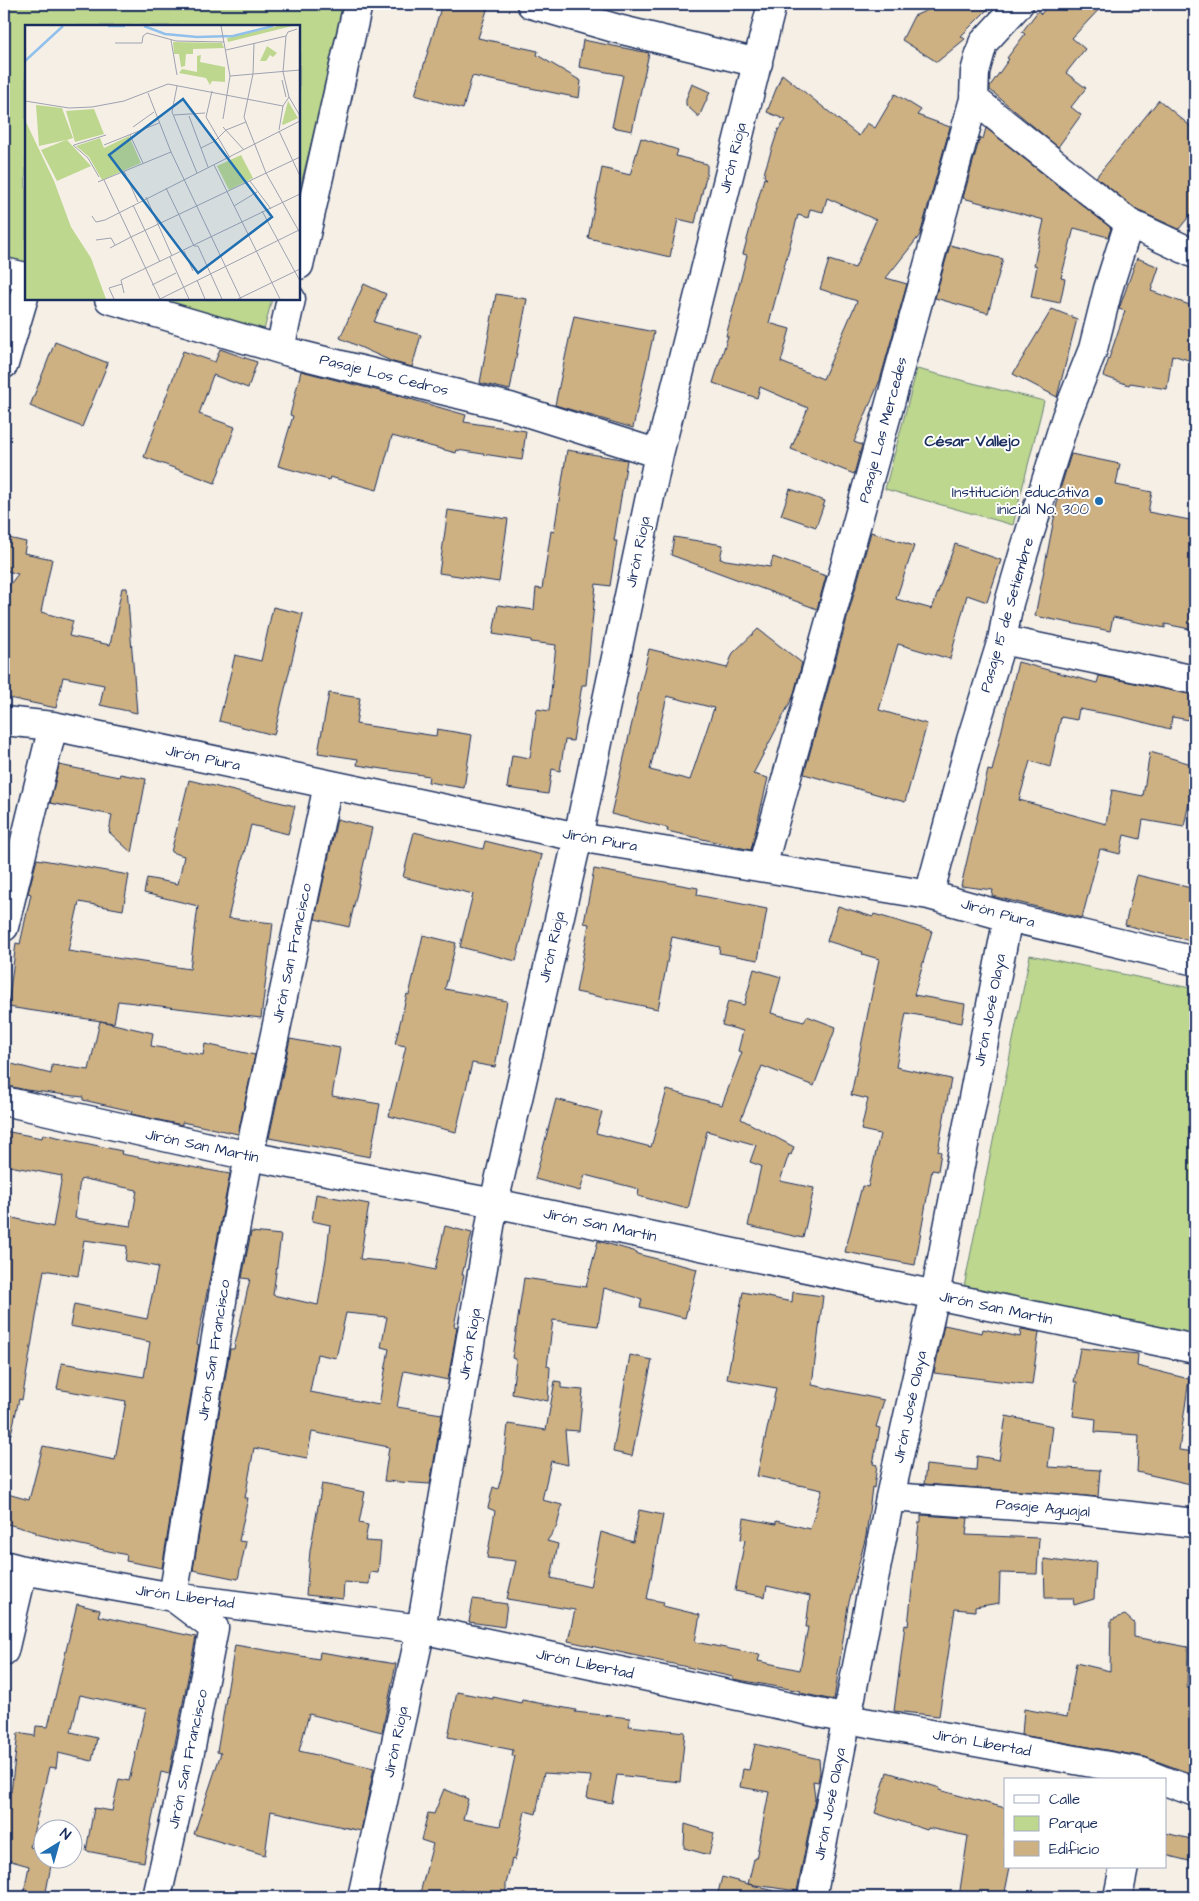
<svg xmlns="http://www.w3.org/2000/svg" width="1199" height="1901" viewBox="0 0 1199 1901" font-family="'Architects Daughter',sans-serif">
	<rect width="100%" height="100%" fill="#f5efe6"/>
	<filter id="ink" filterUnits="userSpaceOnUse"><feTurbulence type="fractalNoise" baseFrequency=".02" numOctaves="2"/><feDisplacementMap in="SourceGraphic" scale="10" xChannelSelector="R" yChannelSelector="G"/><feConvolveMatrix kernelMatrix="1 2 1 2 8 2 1 2 1" color-interpolation-filters="sRGB"/></filter>
	<g filter="url(#ink)">
		<path fill="#bdd78f" stroke="#6c8376" d="M 4,4 L 346,4 L 299,192 L 299,26 L 26,26 L 26,272 L 4,266 Z
			M 136,299 L 272,299 L 264,330 Z
			M 917,369 L 1044,401 L 1013,525 L 885,489 Z
			M 1030,955 L 1195,989 L 1195,1335 L 964,1287 Z"/>
		<path fill="#ceb183" stroke="#1b2f5e" fill-rule="evenodd" d="M 442,4 L 489,4 L 478,38 L 538,51 L 537,55 L 581,81 L 579,98 L 472,76 L 463,109 L 415,95 Z
			M 941,4 L 993,4 L 961,36 L 965,39 L 937,62 L 902,40 L 914,16 Z
			M 1049,4 L 1104,4 L 1072,38 L 1085,49 L 1066,73 L 1086,88 L 1071,107 L 1081,115 L 1058,147 L 990,90 L 990,86 L 1009,59 L 1007,58 L 1025,34 L 1022,32 L 1038,11 L 1041,14 Z
			M 583,40 L 649,53 L 632,131 L 612,127 L 623,75 L 579,67 Z
			M 782,74 L 859,136 L 867,123 L 875,128 L 895,94 L 921,110 L 917,115 L 950,127 L 920,235 L 886,278 L 907,284 L 880,380 L 854,442 L 862,445 L 854,474 L 791,449 L 808,408 L 760,387 L 757,398 L 713,383 L 728,336 L 726,336 L 747,255 L 743,254 L 764,178 L 767,179 L 764,176 L 765,170 L 778,130 L 786,120 L 767,112 ZM 827,198 L 876,220 L 855,268 L 829,260 L 820,289 L 857,301 L 823,379 L 781,362 L 790,329 L 769,323 L 798,215 L 808,218 L 810,209 L 823,212 Z
			M 692,84 L 710,92 L 699,117 L 686,105 L 686,99 Z
			M 1159,100 L 1195,130 L 1195,209 L 1179,229 L 1137,210 L 1096,177 Z
			M 986,128 L 1111,228 L 1108,237 L 1074,228 L 1061,278 L 1065,279 L 1060,303 L 1031,297 L 1037,266 L 1034,265 L 1044,220 L 963,198 L 980,137 L 983,139 Z
			M 641,138 L 678,150 L 676,156 L 707,164 L 707,172 L 695,223 L 678,219 L 670,257 L 588,238 L 602,168 L 630,175 Z
			M 950,245 L 1003,259 L 988,313 L 935,298 Z
			M 1137,258 L 1159,267 L 1151,291 L 1195,307 L 1195,362 L 1172,355 L 1167,389 L 1130,383 L 1129,385 L 1103,376 L 1125,311 L 1119,309 Z
			M 364,284 L 386,294 L 374,322 L 421,335 L 412,367 L 393,362 L 340,338 Z
			M 496,294 L 527,299 L 510,390 L 480,383 Z
			M 1052,309 L 1077,319 L 1057,397 L 1013,374 Z
			M 574,316 L 654,332 L 633,428 L 555,405 Z
			M 55,342 L 108,363 L 82,427 L 30,406 Z
			M 220,349 L 257,362 L 248,388 L 213,375 L 199,414 L 235,427 L 215,483 L 144,457 L 183,351 L 215,362 Z
			M 301,371 L 403,397 L 466,415 L 464,422 L 526,431 L 522,460 L 457,450 L 456,453 L 392,436 L 377,490 L 330,477 L 329,480 L 278,466 L 293,416 L 290,415 Z
			M 567,450 L 627,460 L 614,541 L 617,541 L 610,586 L 596,584 L 586,685 L 582,685 L 573,741 L 565,740 L 560,771 L 552,769 L 548,794 L 507,788 L 512,755 L 530,758 L 537,709 L 549,711 L 556,645 L 531,642 L 531,640 L 493,634 L 498,605 L 534,610 L 536,588 L 542,589 L 551,531 L 554,532 Z
			M 1071,454 L 1120,464 L 1116,485 L 1152,492 L 1148,512 L 1195,521 L 1195,630 L 1165,624 L 1165,628 L 1113,617 L 1110,631 L 1035,616 L 1059,493 Z
			M 790,489 L 825,501 L 816,527 L 781,515 Z
			M 448,510 L 508,519 L 499,582 L 439,573 Z
			M 871,532 L 914,546 L 896,599 L 932,609 L 955,544 L 1001,560 L 987,602 L 967,595 L 950,659 L 898,644 L 879,710 L 927,724 L 905,802 L 804,774 Z
			M 4,537 L 26,542 L 24,553 L 52,559 L 41,612 L 73,621 L 69,636 L 110,645 L 122,588 L 127,588 L 137,713 L 100,705 L 104,685 L 63,677 L 56,708 L 4,697 L 4,592 L 18,574 L 4,570 Z
			M 674,537 L 723,545 L 720,559 L 770,567 L 773,557 L 826,576 L 817,609 L 671,555 Z
			M 273,607 L 303,614 L 274,735 L 219,721 L 235,655 L 261,661 Z
			M 758,629 L 802,663 L 793,697 L 753,774 L 768,778 L 751,850 L 667,831 L 668,828 L 611,814 L 649,649 L 727,668 L 733,653 ZM 667,696 L 714,708 L 690,780 L 650,770 Z
			M 1018,662 L 1097,683 L 1099,676 L 1195,695 L 1195,721 L 1172,717 L 1170,729 L 1123,717 L 1079,709 L 1077,720 L 1061,717 L 1050,767 L 1030,761 L 1019,800 L 1106,824 L 1112,790 L 1143,796 L 1150,752 L 1195,765 L 1195,784 L 1193,783 L 1184,827 L 1143,820 L 1140,839 L 1124,835 L 1120,854 L 1100,849 L 1082,918 L 992,896 L 993,890 L 961,886 L 988,770 L 992,771 Z
			M 329,693 L 360,698 L 356,724 L 436,736 L 437,729 L 472,735 L 464,788 L 428,782 L 429,776 L 357,765 L 358,759 L 318,753 Z
			M 59,765 L 119,777 L 120,774 L 146,779 L 132,853 L 109,832 L 112,815 L 50,803 Z
			M 189,780 L 295,806 L 288,834 L 251,825 L 228,918 L 273,923 L 261,1018 L 118,1001 L 114,1023 L 8,1007 L 16,943 L 20,944 L 31,894 L 28,893 L 37,859 L 129,875 L 123,910 L 79,902 L 68,951 L 190,969 L 198,906 L 144,893 L 147,878 L 178,884 L 184,856 L 171,852 Z
			M 337,819 L 372,828 L 349,927 L 315,919 Z
			M 414,832 L 483,849 L 485,841 L 542,855 L 516,961 L 460,947 L 473,894 L 403,877 Z
			M 594,869 L 698,888 L 697,895 L 767,909 L 758,960 L 719,953 L 720,947 L 672,937 L 658,1009 L 576,992 L 589,924 L 584,923 Z
			M 1137,875 L 1195,889 L 1195,942 L 1125,925 Z
			M 838,906 L 873,917 L 874,914 L 932,931 L 914,995 L 965,1004 L 962,1023 L 906,1013 L 896,1067 L 951,1079 L 938,1151 L 941,1152 L 938,1171 L 932,1170 L 915,1265 L 845,1252 L 862,1186 L 868,1187 L 880,1134 L 861,1130 L 868,1099 L 851,1095 L 879,959 L 862,954 L 863,952 L 827,941 Z
			M 423,935 L 456,943 L 445,989 L 507,1001 L 495,1067 L 472,1063 L 456,1132 L 389,1116 L 406,1046 L 395,1044 L 407,994 L 409,995 Z
			M 754,969 L 781,977 L 771,1013 L 804,1022 L 807,1016 L 836,1027 L 814,1086 L 762,1066 L 741,1119 L 794,1147 L 791,1155 L 789,1154 L 780,1181 L 814,1188 L 803,1238 L 748,1226 L 761,1166 L 750,1162 L 756,1145 L 707,1131 L 688,1209 L 638,1196 L 639,1189 L 585,1175 L 580,1191 L 535,1179 L 556,1099 L 602,1112 L 596,1133 L 651,1147 L 667,1090 L 722,1105 L 742,1052 L 738,1051 L 743,1031 L 722,1025 L 728,1001 L 744,1005 Z
			M 100,1021 L 153,1033 L 151,1046 L 203,1055 L 205,1044 L 255,1055 L 238,1134 L 182,1122 L 182,1125 L 131,1114 L 132,1111 L 83,1100 L 83,1097 L 26,1090 L 4,1085 L 8,1063 L 51,1074 L 52,1065 L 89,1070 Z
			M 290,1039 L 340,1048 L 332,1096 L 380,1104 L 370,1157 L 269,1138 Z
			M 4,1131 L 42,1138 L 43,1134 L 122,1151 L 121,1154 L 230,1174 L 197,1344 L 199,1345 L 162,1568 L 126,1561 L 127,1555 L 49,1538 L 49,1537 L 36,1534 L 36,1532 L 4,1523 L 4,1493 L 29,1500 L 43,1446 L 115,1460 L 126,1401 L 57,1389 L 62,1363 L 144,1377 L 150,1342 L 70,1326 L 74,1304 L 147,1319 L 158,1267 L 125,1261 L 127,1246 L 84,1240 L 78,1276 L 44,1270 L 22,1400 L 19,1399 L 11,1434 L 4,1433 L 4,1216 L 53,1227 L 62,1176 L 4,1165 ZM 85,1179 L 137,1190 L 131,1226 L 75,1218 L 80,1180 Z
			M 316,1194 L 369,1204 L 360,1259 L 405,1263 L 435,1270 L 445,1226 L 472,1233 L 462,1275 L 464,1275 L 454,1326 L 457,1327 L 448,1380 L 404,1371 L 397,1407 L 442,1414 L 430,1484 L 384,1481 L 389,1447 L 312,1432 L 307,1458 L 254,1448 L 245,1498 L 248,1498 L 239,1541 L 246,1542 L 238,1579 L 193,1570 L 230,1349 L 234,1349 L 250,1279 L 242,1278 L 251,1232 L 281,1235 L 273,1295 L 318,1305 L 326,1259 L 330,1225 L 312,1221 ZM 346,1313 L 387,1317 L 381,1347 L 389,1349 L 379,1405 L 310,1392 L 317,1354 L 336,1358 Z
			M 598,1241 L 637,1252 L 637,1254 L 697,1269 L 685,1318 L 640,1307 L 642,1299 L 604,1288 L 598,1326 L 553,1320 L 547,1366 L 550,1367 L 548,1401 L 512,1394 L 516,1359 L 512,1358 L 524,1278 L 586,1287 Z
			M 743,1292 L 792,1302 L 793,1292 L 823,1296 L 812,1385 L 884,1400 L 876,1427 L 880,1428 L 873,1464 L 877,1465 L 874,1488 L 872,1487 L 866,1536 L 848,1606 L 834,1700 L 800,1693 L 801,1691 L 733,1679 L 733,1677 L 568,1641 L 575,1610 L 507,1599 L 516,1561 L 487,1558 L 495,1511 L 488,1508 L 493,1487 L 498,1489 L 503,1470 L 508,1424 L 546,1430 L 555,1381 L 561,1382 L 561,1388 L 583,1390 L 579,1431 L 565,1430 L 568,1465 L 551,1461 L 542,1500 L 562,1505 L 557,1526 L 547,1541 L 558,1544 L 551,1578 L 590,1587 L 601,1532 L 633,1542 L 639,1510 L 663,1515 L 647,1599 L 664,1602 L 663,1606 L 700,1615 L 695,1642 L 760,1655 L 758,1661 L 800,1670 L 808,1627 L 806,1627 L 810,1596 L 767,1586 L 765,1597 L 735,1591 L 745,1540 L 741,1539 L 744,1518 L 776,1524 L 776,1521 L 810,1529 L 822,1490 L 757,1476 L 776,1388 L 727,1379 Z
			M 944,1325 L 982,1333 L 983,1329 L 1020,1337 L 1021,1329 L 1039,1332 L 1032,1385 L 934,1373 Z
			M 1080,1348 L 1138,1354 L 1137,1366 L 1189,1379 L 1179,1450 L 1195,1452 L 1195,1485 L 1137,1472 L 1139,1435 L 1095,1432 L 1096,1419 L 1073,1416 L 1077,1382 L 1074,1382 Z
			M 630,1355 L 652,1360 L 632,1456 L 613,1452 Z
			M 1006,1416 L 1053,1426 L 1048,1467 L 1100,1470 L 1098,1497 L 924,1484 L 926,1465 L 976,1470 L 977,1456 L 999,1460 Z
			M 322,1484 L 365,1492 L 359,1523 L 368,1525 L 365,1541 L 381,1542 L 378,1573 L 370,1572 L 369,1584 L 344,1582 L 343,1599 L 306,1595 L 310,1551 Z
			M 921,1515 L 968,1518 L 966,1535 L 1039,1538 L 1037,1574 L 1000,1573 L 999,1603 L 975,1607 L 975,1611 L 955,1609 L 939,1716 L 894,1711 L 905,1625 L 908,1626 L 919,1522 L 921,1522 Z
			M 1044,1559 L 1073,1563 L 1096,1561 L 1094,1599 L 1074,1605 L 1073,1598 L 1045,1598 Z
			M 473,1599 L 507,1604 L 504,1627 L 469,1622 Z
			M 77,1604 L 100,1610 L 98,1616 L 196,1637 L 169,1774 L 161,1772 L 144,1862 L 86,1851 L 94,1808 L 112,1811 L 119,1779 L 129,1781 L 146,1709 L 80,1695 L 71,1732 L 97,1738 L 92,1761 L 58,1753 L 56,1768 L 49,1767 L 30,1847 L 42,1850 L 42,1858 L 52,1860 L 45,1897 L 23,1897 L 29,1866 L 4,1859 L 4,1790 L 11,1792 L 18,1733 L 35,1736 L 36,1726 L 48,1727 Z
			M 1125,1615 L 1134,1623 L 1134,1637 L 1188,1647 L 1187,1688 L 1195,1689 L 1195,1775 L 1145,1757 L 1022,1735 L 1024,1709 L 1067,1717 L 1076,1663 L 1110,1671 L 1111,1620 Z
			M 235,1645 L 319,1659 L 320,1652 L 396,1664 L 382,1732 L 309,1714 L 299,1751 L 374,1768 L 361,1831 L 271,1811 L 265,1855 L 194,1834 L 221,1753 L 217,1752 Z
			M 457,1692 L 493,1699 L 493,1697 L 521,1703 L 522,1700 L 576,1710 L 575,1712 L 630,1718 L 629,1726 L 685,1732 L 680,1782 L 617,1775 L 612,1803 L 587,1798 L 591,1776 L 544,1773 L 536,1814 L 525,1811 L 515,1860 L 512,1859 L 506,1884 L 506,1897 L 485,1897 L 460,1890 L 458,1897 L 419,1897 L 433,1844 L 421,1840 L 428,1813 L 434,1814 L 444,1789 L 468,1799 L 463,1819 L 500,1826 L 515,1756 L 512,1756 L 513,1750 L 448,1737 Z
			M 755,1744 L 819,1759 L 820,1772 L 818,1782 L 813,1781 L 815,1799 L 797,1891 L 748,1884 L 754,1859 L 756,1859 L 769,1792 L 740,1787 L 743,1769 L 749,1770 Z
			M 887,1772 L 940,1788 L 939,1790 L 1005,1808 L 1005,1867 L 1010,1867 L 1004,1897 L 959,1897 L 968,1836 L 928,1828 L 927,1830 L 875,1813 Z
			M 685,1824 L 714,1833 L 709,1855 L 684,1848 Z
			M 1165,1833 L 1191,1839 L 1189,1861 L 1165,1855 Z
			M 722,1877 L 774,1891 L 773,1897 L 717,1897 Z"/>
		<g fill="none" stroke-linecap="round" stroke-linejoin="round">
			<defs>
				<path id="minor" d="M 531,4 L 618,29 L 758,63
					M 974,99 L 1129,223 L 1195,254
					M 299,265 L 358,4
					M 4,272 L 26,277
					M 109,299 L 289,352 L 510,407 L 659,454
					M 280,349 L 291,299
					M 4,364 L 26,290
					M 1002,640 L 1195,680
					M 4,721 L 53,726 L 578,837 L 929,895 L 1008,917 L 1195,961
					M 762,867 L 974,99 L 975,72 L 983,43 L 1019,4
					M 929,895 L 971,740 L 1002,640 L 1009,603 L 1023,555 L 1066,417 L 1093,349 L 1108,289 L 1129,223
					M 4,927 L 53,726
					M 4,1101 L 249,1156 L 494,1203 L 1195,1349
					M 890,1497 L 1076,1510 L 1195,1523
					M 4,1565 L 23,1570 L 173,1597 L 421,1629 L 847,1719 L 1142,1772 L 1162,1780
					M 4,1651 L 23,1570
					M 1165,1781 L 1195,1792
					M 157,1897 L 189,1757 L 214,1628 L 173,1597 L 225,1283 L 249,1156 L 328,785
					M 362,1897 L 421,1629 L 494,1203 L 578,837 L 659,454 L 772,4
					M 812,1897 L 890,1497 L 935,1295 L 1008,917
					M 1118,1897 L 1124,1867"/>
			</defs>
			<use href="#minor" stroke="#1b2f5e" stroke-width="31"/>
			<use href="#minor" stroke="#fff" stroke-width="28"/>
		</g>
	</g>
	<circle fill="#1f6fb2" stroke="#fff" stroke-width="2" cx="1099" cy="501" r="5"/>
	<g text-anchor="middle" dominant-baseline="central" stroke-width="4" stroke-linejoin="round" paint-order="stroke">
		<g font-size="15" fill="#1b2f5e" stroke="#fff">
			<text transform="translate(733 158) rotate(-76)">Jirón Rioja</text>
			<text transform="translate(384 375) rotate(14)">Pasaje Los Cedros</text>
			<text transform="translate(883 430) rotate(-75)">Pasaje Las Mercedes</text>
			<text transform="translate(638 552) rotate(-78)">Jirón Rioja</text>
			<text transform="translate(1007 615) rotate(-74)">Pasaje 15 de Setiembre</text>
			<text transform="translate(203 758) rotate(12)">Jirón Piura</text>
			<text transform="translate(600 840) rotate(10)">Jirón Piura</text>
			<text transform="translate(998 913) rotate(15)">Jirón Piura</text>
			<text transform="translate(552 947) rotate(-77)">Jirón Rioja</text>
			<text transform="translate(292 953) rotate(-78)">Jirón San Francisco</text>
			<text transform="translate(990 1010) rotate(-79)">Jirón José Olaya</text>
			<text transform="translate(202 1146) rotate(12)">Jirón San Martín</text>
			<text transform="translate(600 1225) rotate(12)">Jirón San Martín</text>
			<text transform="translate(996 1308) rotate(12)">Jirón San Martín</text>
			<text transform="translate(470 1344) rotate(-80)">Jirón Rioja</text>
			<text transform="translate(214 1350) rotate(-81)">Jirón San Francisco</text>
			<text transform="translate(910 1407) rotate(-78)">Jirón José Olaya</text>
			<text transform="translate(1043 1508) rotate(5)">Pasaje Aguajal</text>
			<text transform="translate(185 1597) rotate(8)">Jirón Libertad</text>
			<text transform="translate(585 1664) rotate(12)">Jirón Libertad</text>
			<text transform="translate(396 1742) rotate(-78)">Jirón Rioja</text>
			<text transform="translate(982 1743) rotate(10)">Jirón Libertad</text>
			<text transform="translate(188 1759) rotate(-78)">Jirón San Francisco</text>
			<text transform="translate(830 1804) rotate(-79)">Jirón José Olaya</text>
		</g>
		<g font-size="15" fill="#1b2f5e" stroke="#fff" text-anchor="end">
			<text x="1089" y="492">Institución educativa<tspan x="1089" dy="17">inicial No. 300</tspan></text>
		</g>
		<g font-size="16" font-weight="bold" fill="#1b2f5e" stroke="#fff">
			<text x="972" y="441">César Vallejo</text>
		</g>
	</g>
	<g transform="translate(25 25)">
		<rect width="275" height="275" fill="#f5efe6"/>
		<path d="M 253,1 L 267,1 L 203,17 L 202,13 ZM 148,17 L 197,18 L 199,23 L 168,24 L 168,29 L 161,29 L 160,41 L 156,42 L 154,29 L 149,29 ZM 242,21 L 252,28 L 248,32 L 245,30 L 241,36 L 235,36 ZM 176,30 L 175,37 L 200,42 L 200,57 L 187,56 L 185,60 L 181,53 L 154,48 L 157,44 L 172,47 L 172,31 ZM 263,76 L 273,93 L 258,100 L 257,99 ZM 11,80 L 37,83 L 48,113 L 42,115 L 66,141 L 32,156 L 16,125 L 41,115 L 14,121 ZM 69,84 L 79,109 L 50,117 L 41,86 ZM 0,95 L 29,156 L 46,202 L 66,233 L 81,274 L 0,274 ZM 104,111 L 116,138 L 77,155 L 64,132 L 51,121 L 75,113 L 79,123 ZM 216,130 L 228,153 L 204,165 L 192,141 Z" fill="#bdd78f"/>
		<path fill="none" stroke="#90c0eb" stroke-width="2.5" d="M 83,1 L 100,1M 119,1 L 140,9 L 172,12 L 208,11 L 248,1M 0,36 L 38,1"/>
		<path fill="none" stroke="#9ea2b0" stroke-width="1" d="M 196,1 L 205,51 L 198,94M 261,11 L 258,47 L 264,72 L 275,91M 146,15 L 152,50M 90,18 L 117,18 L 118,11 L 122,8 L 151,16 L 199,17M 229,18 L 228,49 L 219,92 L 241,148 L 275,208M 201,25 L 261,11 L 263,7 L 272,4M 205,51 L 275,45M 257,55 L 261,72M 152,61 L 147,87 L 172,148M 187,66 L 181,92 L 205,133M 123,68 L 146,127 L 216,274M 0,76 L 44,83 L 67,82 L 99,76 L 143,59 L 258,81M 149,90 L 180,88M 164,91 L 183,142M 108,102 L 129,87M 198,102 L 219,125M 254,105 L 258,81 L 264,72M 254,106 L 275,151M 105,110 L 118,138M 48,120 L 63,133 L 74,152M 49,120 L 81,110M 79,120 L 134,98M 176,123 L 190,116 L 201,105 L 221,97M 189,140 L 255,274M 99,146 L 113,177M 79,155 L 106,212 L 275,132M 225,156 L 246,184M 73,157 L 146,127M 141,163 L 169,221 L 173,221 L 197,274M 121,172 L 147,231M 108,180 L 135,237M 209,181 L 232,167M 237,186 L 275,256M 67,191 L 71,197 L 80,195 L 275,96M 71,215 L 86,213 L 90,220M 85,223 L 106,212 L 135,274M 159,226 L 168,246M 145,232 L 164,274M 172,255 L 180,274M 127,260 L 151,248M 99,268 L 96,255 L 275,169M 89,274 L 84,263 L 97,259M 135,274 L 274,205M 213,274 L 275,244"/>
		<path fill="#1f6fb2" fill-opacity="0.15" stroke="#1f6fb2" stroke-width="2.5" d="M 158,74 L 247,192 L 173,248 L 84,130 Z"/>
		<rect width="275" height="275" fill="none" stroke="#1b2f5e" stroke-width="2.5"/>
	</g>
	<rect width="1199" height="1901" fill="none" stroke="#fff" stroke-width="20"/>
	<rect x="10" y="10" width="1179" height="1881" fill="none" stroke="#1b2f5e" stroke-width="2" filter="url(#ink)"/>
	<rect x="1004" y="1778" width="162" height="90" fill="#ffffff" stroke="#a4acbf"/>
	<rect x="1014" y="1795" width="25" height="8" fill="#ffffff" stroke="#a4acbf"/>
	<text x="1049" y="1804" font-size="15" fill="#1b2f5e">Calle</text>
	<rect x="1014" y="1816" width="25" height="15" fill="#bdd78f" stroke="#a4acbf"/>
	<text x="1049" y="1828" font-size="15" fill="#1b2f5e">Parque</text>
	<rect x="1014" y="1841" width="25" height="15" fill="#ceb183" stroke="#a4acbf"/>
	<text x="1049" y="1854" font-size="15" fill="#1b2f5e">Edificio</text>
	<g transform="translate(58 1844) rotate(37)"><circle r="24" fill="#ffffff" stroke="#a4acbf"/>
	<path d="M0-4L9 19L0 12L-9 19Z" fill="#1f6fb2"/>
	<text y="-8" font-size="14" font-weight="bold" text-anchor="middle" fill="#1b2f5e">N</text>
	</g>
</svg>
